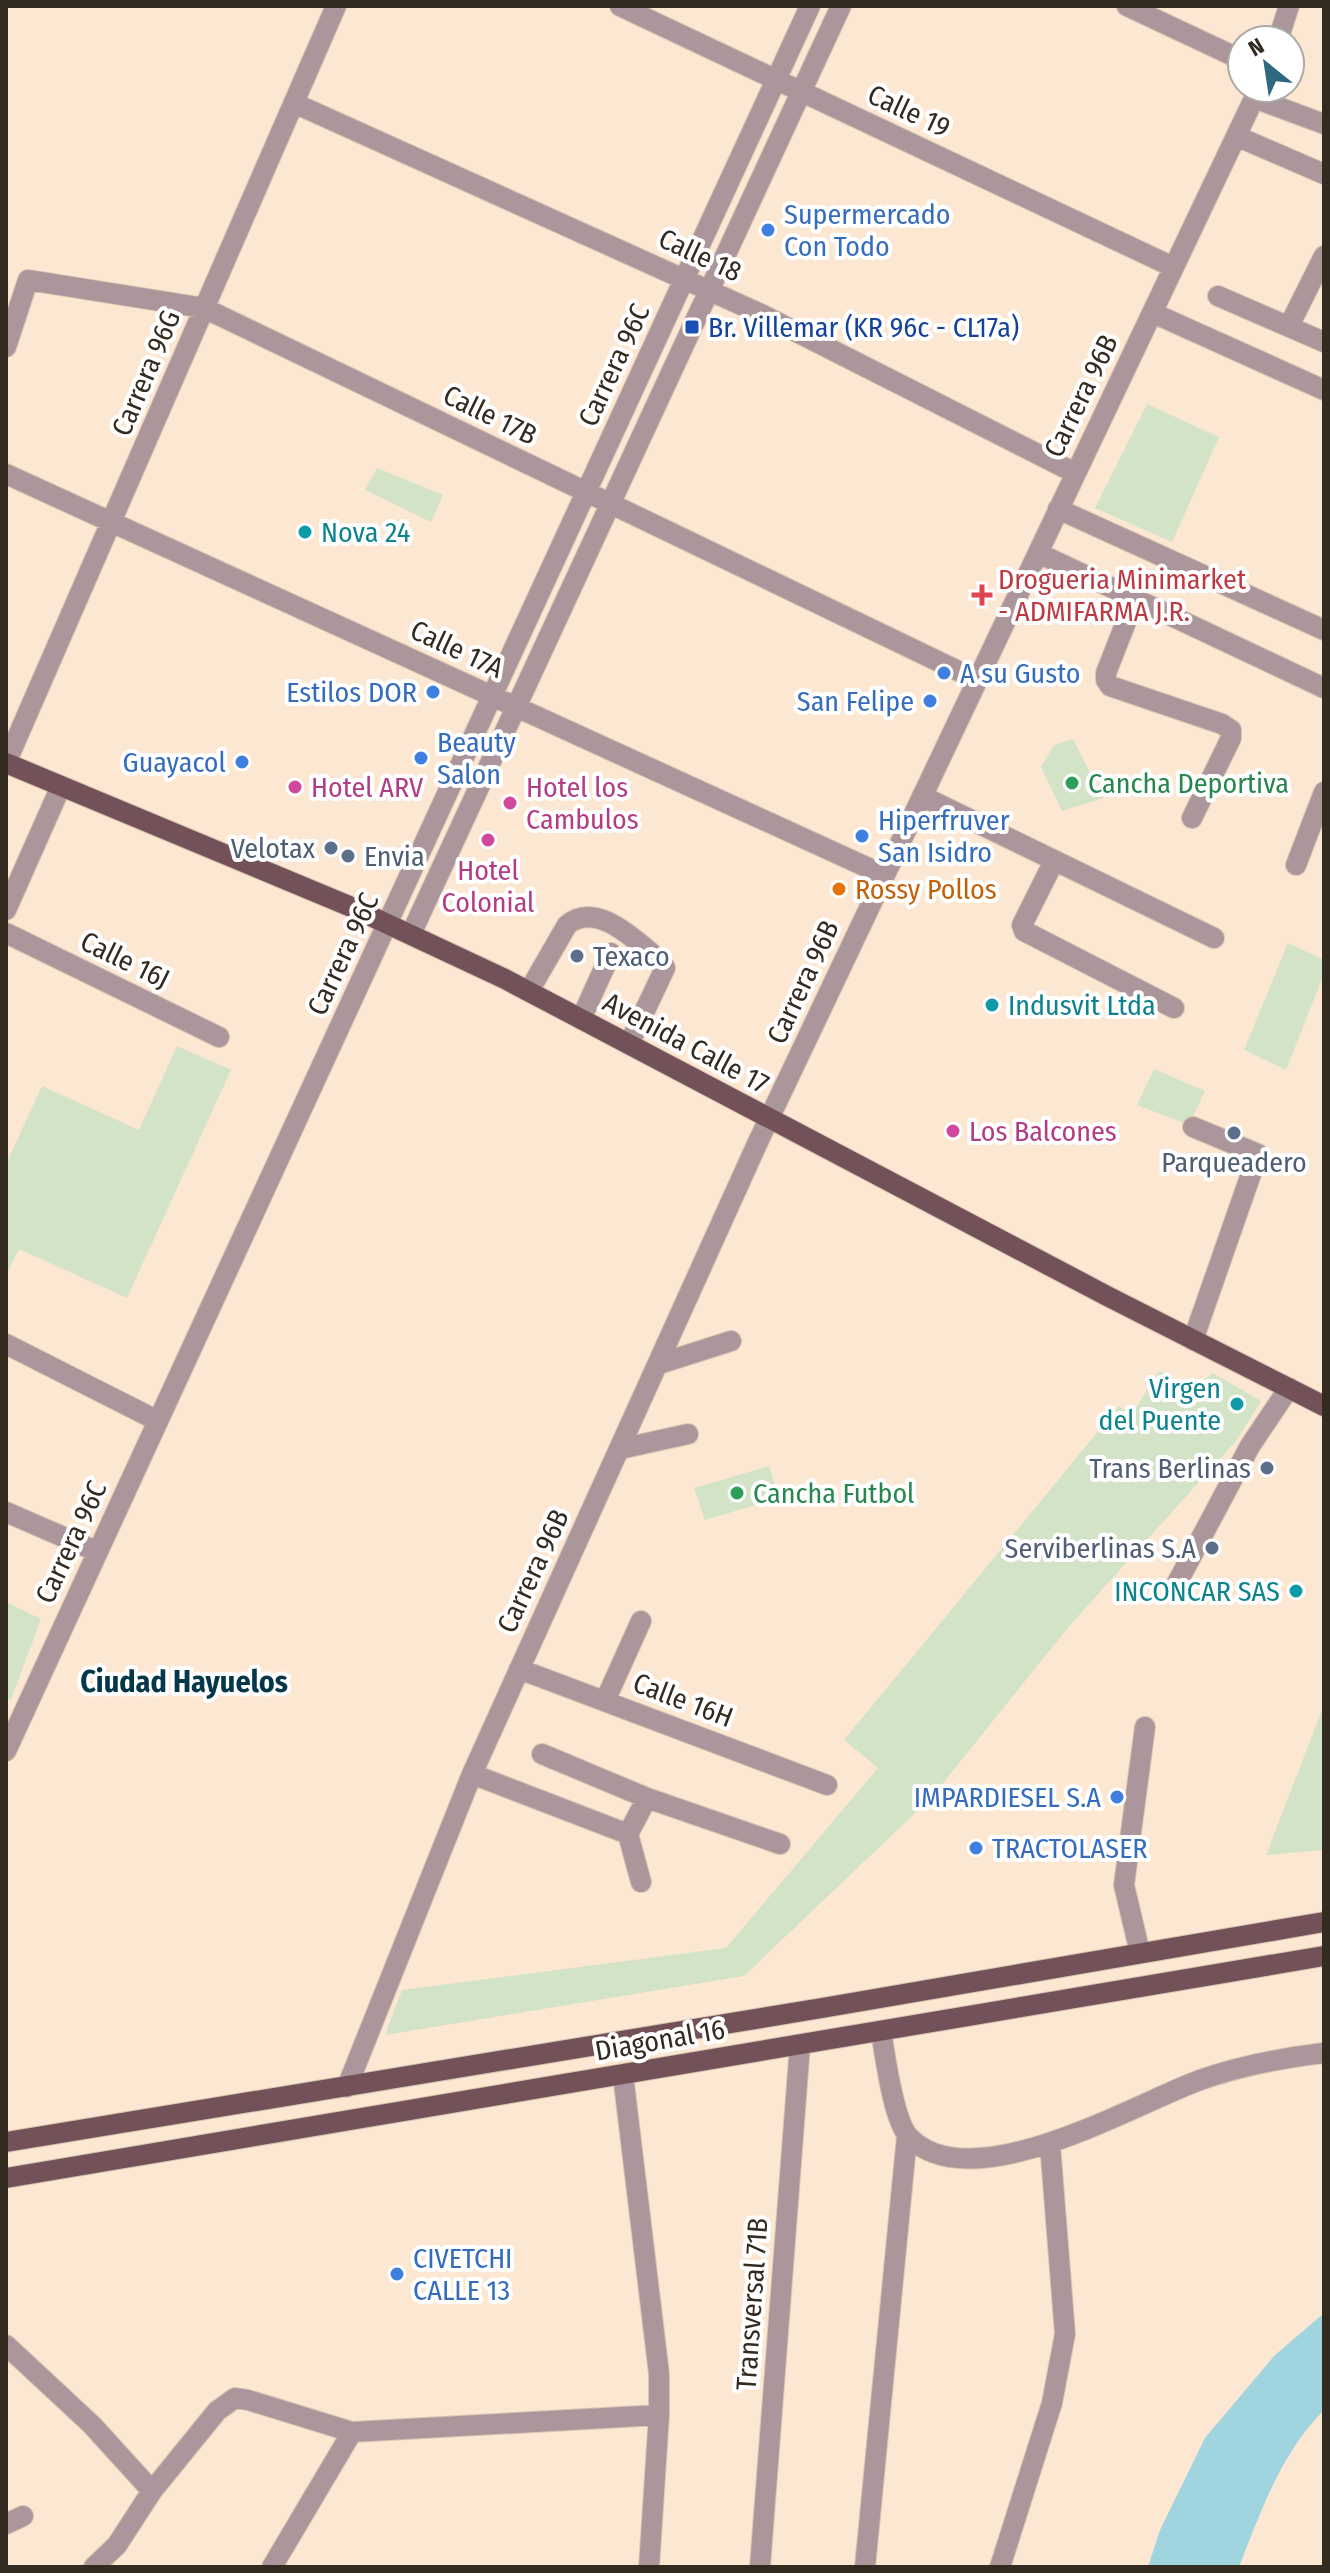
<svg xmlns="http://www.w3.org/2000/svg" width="1330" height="2573" viewBox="0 0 1330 2573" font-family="'Fira Sans Condensed',sans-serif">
	<rect width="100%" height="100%" fill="#fce7d2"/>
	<path fill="#d3e3c7" d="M 1147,404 L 1219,437 L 1172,542 L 1095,508 Z
		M 377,468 L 443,495 L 431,522 L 365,490 Z
		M 1073,739 L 1103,798 L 1062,811 L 1041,767 L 1054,745 Z
		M 1288,943 L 1324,960 L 1324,974 L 1286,1070 L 1244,1050 Z
		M 177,1046 L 231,1070 L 127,1298 L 19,1249 L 6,1275 L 6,1164 L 42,1086 L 139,1130 Z
		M 1154,1069 L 1205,1091 L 1189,1125 L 1137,1105 Z
		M 1159,1371 L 1192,1389 L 1213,1373 L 1261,1401 L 1236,1441 L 1071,1624 L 931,1798 L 744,1976 L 385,2035 L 402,1990 L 726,1948 L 878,1768 L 844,1740 L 1119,1406 L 1131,1416 Z
		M 769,1466 L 779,1498 L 705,1520 L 694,1488 Z
		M 6,1602 L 41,1619 L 11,1700 L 6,1698 Z
		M 1324,1705 L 1324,1850 L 1266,1855 Z"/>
	<path fill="#a0d5df" d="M 1324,2313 L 1324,2410 C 1281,2453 1261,2511 1239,2567 L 1148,2567 L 1160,2530 L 1205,2438 L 1274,2356 Z"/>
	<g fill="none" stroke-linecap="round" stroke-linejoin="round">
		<defs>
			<path id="minor" d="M 620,6 L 1173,267
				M 1127,6 L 1242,60
				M 1278,40 L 1289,6
				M 1254,98 L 1324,124
				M 294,103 L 761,314 L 1075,473
				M 1236,136 L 1324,174
				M 1218,296 L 1324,342
				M 1153,313 L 1324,390
				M 1289,326 L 1324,256
				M 6,347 L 28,280 L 204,308 L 977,680
				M 6,474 L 884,875
				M 1058,509 L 1324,630
				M 1038,553 L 1324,688
				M 1135,599 L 1106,673 L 1106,680 L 1110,686 L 1222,724 L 1231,730 L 1231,738 L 1192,818
				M 6,763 L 336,6
				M 922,796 L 1214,938
				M 1054,861 L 1022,925 L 1024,931 L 1174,1008
				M 1296,865 L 1324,792
				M 6,910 L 61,786
				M 6,933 L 219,1037
				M 411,934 L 841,6
				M 529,991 L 567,925 C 597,899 638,943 661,961 L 665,968 L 629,1044
				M 581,1019 L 611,953
				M 1193,1127 L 1258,1154 L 1193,1340
				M 6,1344 L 158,1421
				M 659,1364 L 731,1341
				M 620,1449 L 688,1434
				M 6,1512 L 98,1552
				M 1176,1585 L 1250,1446 L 1289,1388
				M 519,1669 L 827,1785
				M 605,1701 L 641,1621
				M 6,1751 L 810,6
				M 542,1754 L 647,1798 L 780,1844
				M 472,1774 L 628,1834 L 641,1882
				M 628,1834 L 647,1798
				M 1140,1953 L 1124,1885 L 1145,1727
				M 881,2031 C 885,2055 893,2120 909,2137 C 971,2201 1132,2105 1200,2080 C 1240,2066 1281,2058 1324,2053
				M 347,2087 L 472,1774 L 757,1144 L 1259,88
				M 6,2345 L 92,2425 L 152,2491 L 217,2411 L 235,2398 L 248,2400 L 352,2432 L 659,2415 L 659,2374 L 623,2075
				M 6,2524 L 23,2516
				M 94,2567 L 117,2545 L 152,2491
				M 272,2567 L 352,2432
				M 649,2567 L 659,2415
				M 760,2567 L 800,2045
				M 865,2567 L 907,2136
				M 1000,2567 L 1052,2403 L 1065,2334 L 1050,2144"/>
			<path id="major" d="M 6,763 L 349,906 L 505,979 L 1109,1297 L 1324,1406
				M 6,2142 L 822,2008 L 1324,1922
				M 6,2178 L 1324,1956"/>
		</defs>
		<use href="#minor" stroke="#d8c5b2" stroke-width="22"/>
		<use href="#major" stroke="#d8c5b2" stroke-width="22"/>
		<use href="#minor" stroke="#ab969b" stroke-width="20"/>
		<use href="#major" stroke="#735159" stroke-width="20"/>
	</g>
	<g fill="#3f7fe0" stroke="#fff" stroke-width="3">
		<circle cx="768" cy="230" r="8"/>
		<circle cx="944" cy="673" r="8"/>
		<circle cx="433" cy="692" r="8"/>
		<circle cx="930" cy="701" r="8"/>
		<circle cx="421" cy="758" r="8"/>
		<circle cx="242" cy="762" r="8"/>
		<circle cx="862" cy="836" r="8"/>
		<circle cx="1117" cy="1797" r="8"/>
		<circle cx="976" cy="1848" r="8"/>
		<circle cx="397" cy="2274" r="8"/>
	</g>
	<rect fill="#1a4fb4" stroke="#fff" stroke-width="3" x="684" y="319" width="16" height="16" rx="4"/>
	<g fill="#0f9aa8" stroke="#fff" stroke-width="3">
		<circle cx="305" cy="532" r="8"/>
		<circle cx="992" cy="1005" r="8"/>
		<circle cx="1237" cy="1404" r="8"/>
		<circle cx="1296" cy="1591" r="8"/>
	</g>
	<path fill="#e0444e" stroke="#fff" stroke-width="3" d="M978 583h8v8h8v8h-8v8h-8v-8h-8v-8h8z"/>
	<g fill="#2e9e5b" stroke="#fff" stroke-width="3">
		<circle cx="1072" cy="783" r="8"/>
		<circle cx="737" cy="1493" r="8"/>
	</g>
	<g fill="#d1479c" stroke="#fff" stroke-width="3">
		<circle cx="295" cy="787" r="8"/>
		<circle cx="510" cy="803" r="8"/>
		<circle cx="488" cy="840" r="8"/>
		<circle cx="953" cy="1131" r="8"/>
	</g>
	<g fill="#5c6f8a" stroke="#fff" stroke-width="3">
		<circle cx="331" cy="848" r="8"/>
		<circle cx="348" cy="856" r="8"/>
		<circle cx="577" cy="956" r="8"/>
		<circle cx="1234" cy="1133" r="8"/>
		<circle cx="1267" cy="1468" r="8"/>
		<circle cx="1212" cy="1548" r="8"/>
	</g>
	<circle fill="#e8710a" stroke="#fff" stroke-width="3" cx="839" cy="889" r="8"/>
	<g text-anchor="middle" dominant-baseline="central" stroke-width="8" stroke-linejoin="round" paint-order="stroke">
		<g font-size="28" fill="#332a20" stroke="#fff">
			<text transform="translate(909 111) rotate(25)">Calle 19</text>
			<text transform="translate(700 255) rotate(25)">Calle 18</text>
			<text transform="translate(614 365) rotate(-65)">Carrera 96C</text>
			<text transform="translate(146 373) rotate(-67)">Carrera 96G</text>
			<text transform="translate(1081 396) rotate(-64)">Carrera 96B</text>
			<text transform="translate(490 415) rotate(26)">Calle 17B</text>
			<text transform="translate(457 649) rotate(25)">Calle 17A</text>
			<text transform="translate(343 954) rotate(-65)">Carrera 96C</text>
			<text transform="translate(125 960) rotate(26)">Calle 16J</text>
			<text transform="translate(803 982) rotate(-65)">Carrera 96B</text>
			<text transform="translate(686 1043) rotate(28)">Avenida Calle 17</text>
			<text transform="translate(71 1542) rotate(-65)">Carrera 96C</text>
			<text transform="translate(533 1571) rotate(-65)">Carrera 96B</text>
			<text transform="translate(683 1700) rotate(21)">Calle 16H</text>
			<text transform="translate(660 2040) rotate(-10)">Diagonal 16</text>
			<text transform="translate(752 2304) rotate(-86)">Transversal 71B</text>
		</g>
		<g font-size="28" fill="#366cbe" stroke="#fff" text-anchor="start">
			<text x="784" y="214">Supermercado<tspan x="784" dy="32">Con Todo</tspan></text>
			<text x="960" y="673">A su Gusto</text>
			<text x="417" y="692" text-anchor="end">Estilos DOR</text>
			<text x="914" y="701" text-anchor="end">San Felipe</text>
			<text x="437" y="742">Beauty<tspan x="437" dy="32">Salon</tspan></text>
			<text x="226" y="762" text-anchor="end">Guayacol</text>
			<text x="878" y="820">Hiperfruver<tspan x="878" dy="32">San Isidro</tspan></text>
			<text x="1101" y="1797" text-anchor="end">IMPARDIESEL S.A</text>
			<text x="992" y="1848">TRACTOLASER</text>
			<text x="413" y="2258">CIVETCHI<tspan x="413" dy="32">CALLE 13</tspan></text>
		</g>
		<g font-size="28" fill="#164399" stroke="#fff" text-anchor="start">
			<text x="708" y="327">Br. Villemar (KR 96c - CL17a)</text>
		</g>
		<g font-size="28" fill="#0d838f" stroke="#fff" text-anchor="start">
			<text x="321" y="532">Nova 24</text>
			<text x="1008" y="1005">Indusvit Ltda</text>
			<text x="1221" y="1388" text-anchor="end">Virgen<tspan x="1221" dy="32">del Puente</tspan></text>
			<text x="1280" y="1591" text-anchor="end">INCONCAR SAS</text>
		</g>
		<g font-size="28" fill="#be3a42" stroke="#fff" text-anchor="start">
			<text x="998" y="579">Drogueria Minimarket<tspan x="998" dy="32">- ADMIFARMA J.R.</tspan></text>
		</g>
		<g font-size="28" fill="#27864d" stroke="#fff" text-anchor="start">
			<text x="1088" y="783">Cancha Deportiva</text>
			<text x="753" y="1493">Cancha Futbol</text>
		</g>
		<g font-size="28" fill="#b23c85" stroke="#fff" text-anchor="start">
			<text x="311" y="787">Hotel ARV</text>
			<text x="526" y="787">Hotel los<tspan x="526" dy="32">Cambulos</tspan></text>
			<text x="488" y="870" text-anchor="middle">Hotel<tspan x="488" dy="32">Colonial</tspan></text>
			<text x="969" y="1131">Los Balcones</text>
		</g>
		<g font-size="28" fill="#4e5e75" stroke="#fff" text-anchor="end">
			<text x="315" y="848">Velotax</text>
			<text x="364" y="856" text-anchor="start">Envia</text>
			<text x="593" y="956" text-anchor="start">Texaco</text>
			<text x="1234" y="1162" text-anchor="middle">Parqueadero</text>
			<text x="1251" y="1468">Trans Berlinas</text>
			<text x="1196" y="1548">Serviberlinas S.A</text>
		</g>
		<g font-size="28" fill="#c56008" stroke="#fff" text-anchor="start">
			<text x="855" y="889">Rossy Pollos</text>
		</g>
		<g font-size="30" font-weight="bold" fill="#05374a" stroke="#fff">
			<text x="184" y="1682">Ciudad Hayuelos</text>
		</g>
	</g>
	<rect width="1330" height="2573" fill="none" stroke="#332a20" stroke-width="16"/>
	<g transform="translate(1266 64) rotate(330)"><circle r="38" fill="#ffffff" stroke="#adaaa6" stroke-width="2"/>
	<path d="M0-6L14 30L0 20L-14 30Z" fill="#2f6881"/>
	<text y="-12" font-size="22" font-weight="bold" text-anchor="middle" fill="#332a20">N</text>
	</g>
</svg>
